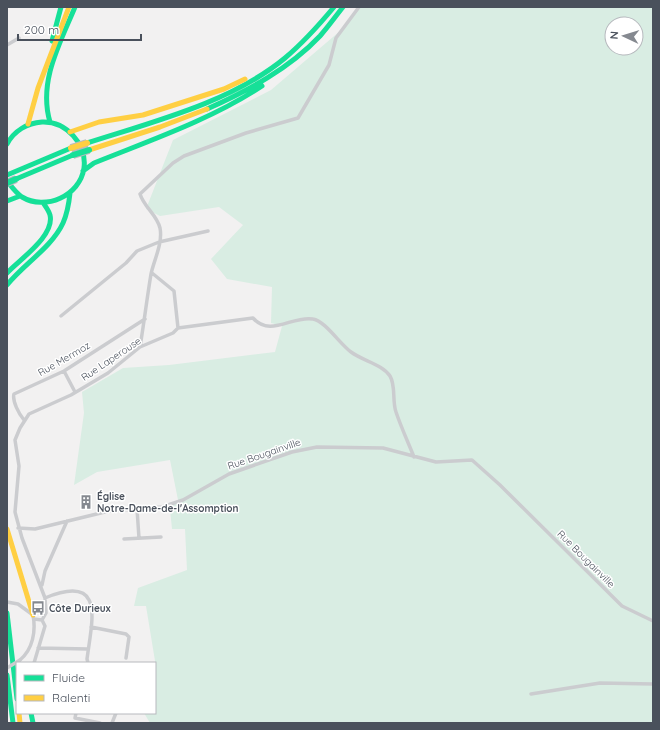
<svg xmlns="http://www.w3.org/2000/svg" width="660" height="730" viewBox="0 0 660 730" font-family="Quicksand,sans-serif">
	<rect width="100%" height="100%" fill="#f2f1f1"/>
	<path fill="#d9ede3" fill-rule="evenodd" d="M 359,7 L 653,7 L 653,723 L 150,723 L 144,713 L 155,713 L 155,661 L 146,606 L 134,606 L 138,588 L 187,570 L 185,529 L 172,529 L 170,509 L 178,500 L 170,460 L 97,472 L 74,485 L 84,413 L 82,392 L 123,368 L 169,365 L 275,352 L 282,326 L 271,323 L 272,287 L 227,279 L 211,259 L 243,225 L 219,207 L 160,216 L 146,209 L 173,140 L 271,90 L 340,31 ZM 612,24 L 636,24 L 636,48 L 612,48 Z"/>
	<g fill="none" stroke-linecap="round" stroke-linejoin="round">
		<path stroke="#cbcccf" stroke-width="3.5" d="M 7,45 L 19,38
			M 152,273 L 174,291 L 178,328
			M 61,316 L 126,263 L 137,251 L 159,242 L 208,231
			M 140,347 C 144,323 147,298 151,274 C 154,260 163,243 160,228 C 157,215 144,207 140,194 L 173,163 L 184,156 L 246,133 L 298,118 L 329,65 L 336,38 L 359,7
			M 64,371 L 75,392
			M 24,420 C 19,414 12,401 14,394 L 64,371 L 145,319
			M 137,509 L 139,538
			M 18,528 L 35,529 L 109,511 L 162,507 L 183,500 L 229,474 L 292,452 L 317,447 L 383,448 L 436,462 L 472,460 L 500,485 L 622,606 L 653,621
			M 124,539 L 161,537
			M 42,585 L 45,571 L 67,521
			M 45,598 C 106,573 92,620 87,659 L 88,663
			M 7,602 L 18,604 L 33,615 C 36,631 33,649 20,660
			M 34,619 L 42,620 L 46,613 L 45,598 L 22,538 L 15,512 L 19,466 L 15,440 L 20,428 L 29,414 L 71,395 L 108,373 L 140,347 L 173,333 L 178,328 L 253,318 C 270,338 293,315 313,319 C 325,321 340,344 351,352 C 363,361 382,364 390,376 C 396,386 392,401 396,412 C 401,427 408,442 414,457
			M 91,627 L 126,634 L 129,637 L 126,658
			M 38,648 L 88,649
			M 34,663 L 45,626 L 42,620
			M 531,694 L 600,683 L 653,684
			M 76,713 L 75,718 L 100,723
			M 112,723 L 116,713"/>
		<path stroke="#16e098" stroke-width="5" d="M 52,41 L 61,7
			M 207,109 C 247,91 289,69 320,36 C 328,27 335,17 343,7
			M 50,122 C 38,82 60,43 75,7
			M 87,143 C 152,122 232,102 285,58 C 304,42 319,25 334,7
			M 7,144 C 14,131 27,123 42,122 C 66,121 87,144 84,168 C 80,196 45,211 22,197 C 16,193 11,186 7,181
			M 83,171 L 94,163 C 151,140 210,120 262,86
			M 7,175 L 71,148
			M 16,179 L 73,155
			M 7,201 L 20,196
			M 7,273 C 20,259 55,236 50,215 C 49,211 46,207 44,204
			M 7,285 C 24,264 52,247 63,223 C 67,214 69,203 70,193
			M 7,613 L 17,699
			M 7,675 L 13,723
			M 31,713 L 33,723"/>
		<path stroke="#ffcf43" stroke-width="5" d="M 28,124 L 38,88 L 69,7
			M 70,132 L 99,122 L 143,115 L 224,89 L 245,79
			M 89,150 L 160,127 L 207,109
			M 7,529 L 33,615
			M 19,713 L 20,723"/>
		<defs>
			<path id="fast-bridge" d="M 73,155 L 89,150
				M 7,183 L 16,179"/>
			<path id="slow-bridge" d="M 71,148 L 87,143"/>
		</defs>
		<use href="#fast-bridge" stroke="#b8babf" stroke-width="8" stroke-linecap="butt"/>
		<use href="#slow-bridge" stroke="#b8babf" stroke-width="8" stroke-linecap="butt"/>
		<path stroke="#cbcccf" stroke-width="3.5" d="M 7,668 L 20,660"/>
		<use href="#fast-bridge" stroke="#16e098" stroke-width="6"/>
		<use href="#slow-bridge" stroke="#ffcf43" stroke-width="6"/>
	</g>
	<defs>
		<symbol id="building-bare" viewBox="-9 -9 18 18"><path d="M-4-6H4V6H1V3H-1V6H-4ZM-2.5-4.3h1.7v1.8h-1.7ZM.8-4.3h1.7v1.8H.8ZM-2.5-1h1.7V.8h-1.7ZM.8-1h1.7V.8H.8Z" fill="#858990" stroke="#fff" stroke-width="2.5" paint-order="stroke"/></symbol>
		<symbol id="bus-bare" viewBox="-9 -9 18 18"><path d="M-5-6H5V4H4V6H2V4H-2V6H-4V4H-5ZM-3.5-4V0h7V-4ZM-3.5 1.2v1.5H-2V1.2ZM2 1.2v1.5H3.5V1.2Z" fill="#858990" stroke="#fff" stroke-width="2.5" paint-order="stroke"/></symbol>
	</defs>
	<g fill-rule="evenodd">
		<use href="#building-bare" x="76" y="492" width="20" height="20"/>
		<use href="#bus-bare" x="28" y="598" width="20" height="20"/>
	</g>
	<g text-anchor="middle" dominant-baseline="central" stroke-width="3" stroke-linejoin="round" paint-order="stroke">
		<g font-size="10" fill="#4a515c" stroke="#fff">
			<text transform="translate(64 359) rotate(-30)">Rue Mermoz</text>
			<text transform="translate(111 359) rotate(-34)">Rue Laperouse</text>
			<text transform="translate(264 454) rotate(-19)">Rue Bougainville</text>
			<text transform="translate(586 559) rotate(45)">Rue Bougainville</text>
		</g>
		<g font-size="10" font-weight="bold" fill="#4a515c" stroke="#fff" text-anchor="start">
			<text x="97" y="496">Église<tspan x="97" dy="12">Notre-Dame-de-l'Assomption</tspan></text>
			<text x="49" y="608">Côte Durieux</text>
		</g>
	</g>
	<rect width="660" height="730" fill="none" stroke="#4a515c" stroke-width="16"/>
	<rect x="16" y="662" width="140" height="52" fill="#ffffff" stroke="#b7b9be"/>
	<rect x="24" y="675" width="20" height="6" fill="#16e098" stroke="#b7b9be"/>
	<text x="52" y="682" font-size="12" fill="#4a515c">Fluide</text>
	<rect x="24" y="695" width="20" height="6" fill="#ffcf43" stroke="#b7b9be"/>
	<text x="52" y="702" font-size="12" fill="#4a515c">Ralenti</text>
	<g transform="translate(624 36) rotate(274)"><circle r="19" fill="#ffffff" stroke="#b7b9be"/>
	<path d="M0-3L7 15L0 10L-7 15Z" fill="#858990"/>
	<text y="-6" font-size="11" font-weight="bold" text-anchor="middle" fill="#4a515c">N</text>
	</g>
	<path d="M18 34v6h123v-6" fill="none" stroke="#4a515c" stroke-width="2"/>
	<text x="24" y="34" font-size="12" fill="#4a515c" stroke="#ffffff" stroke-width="3" paint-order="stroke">200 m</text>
</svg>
